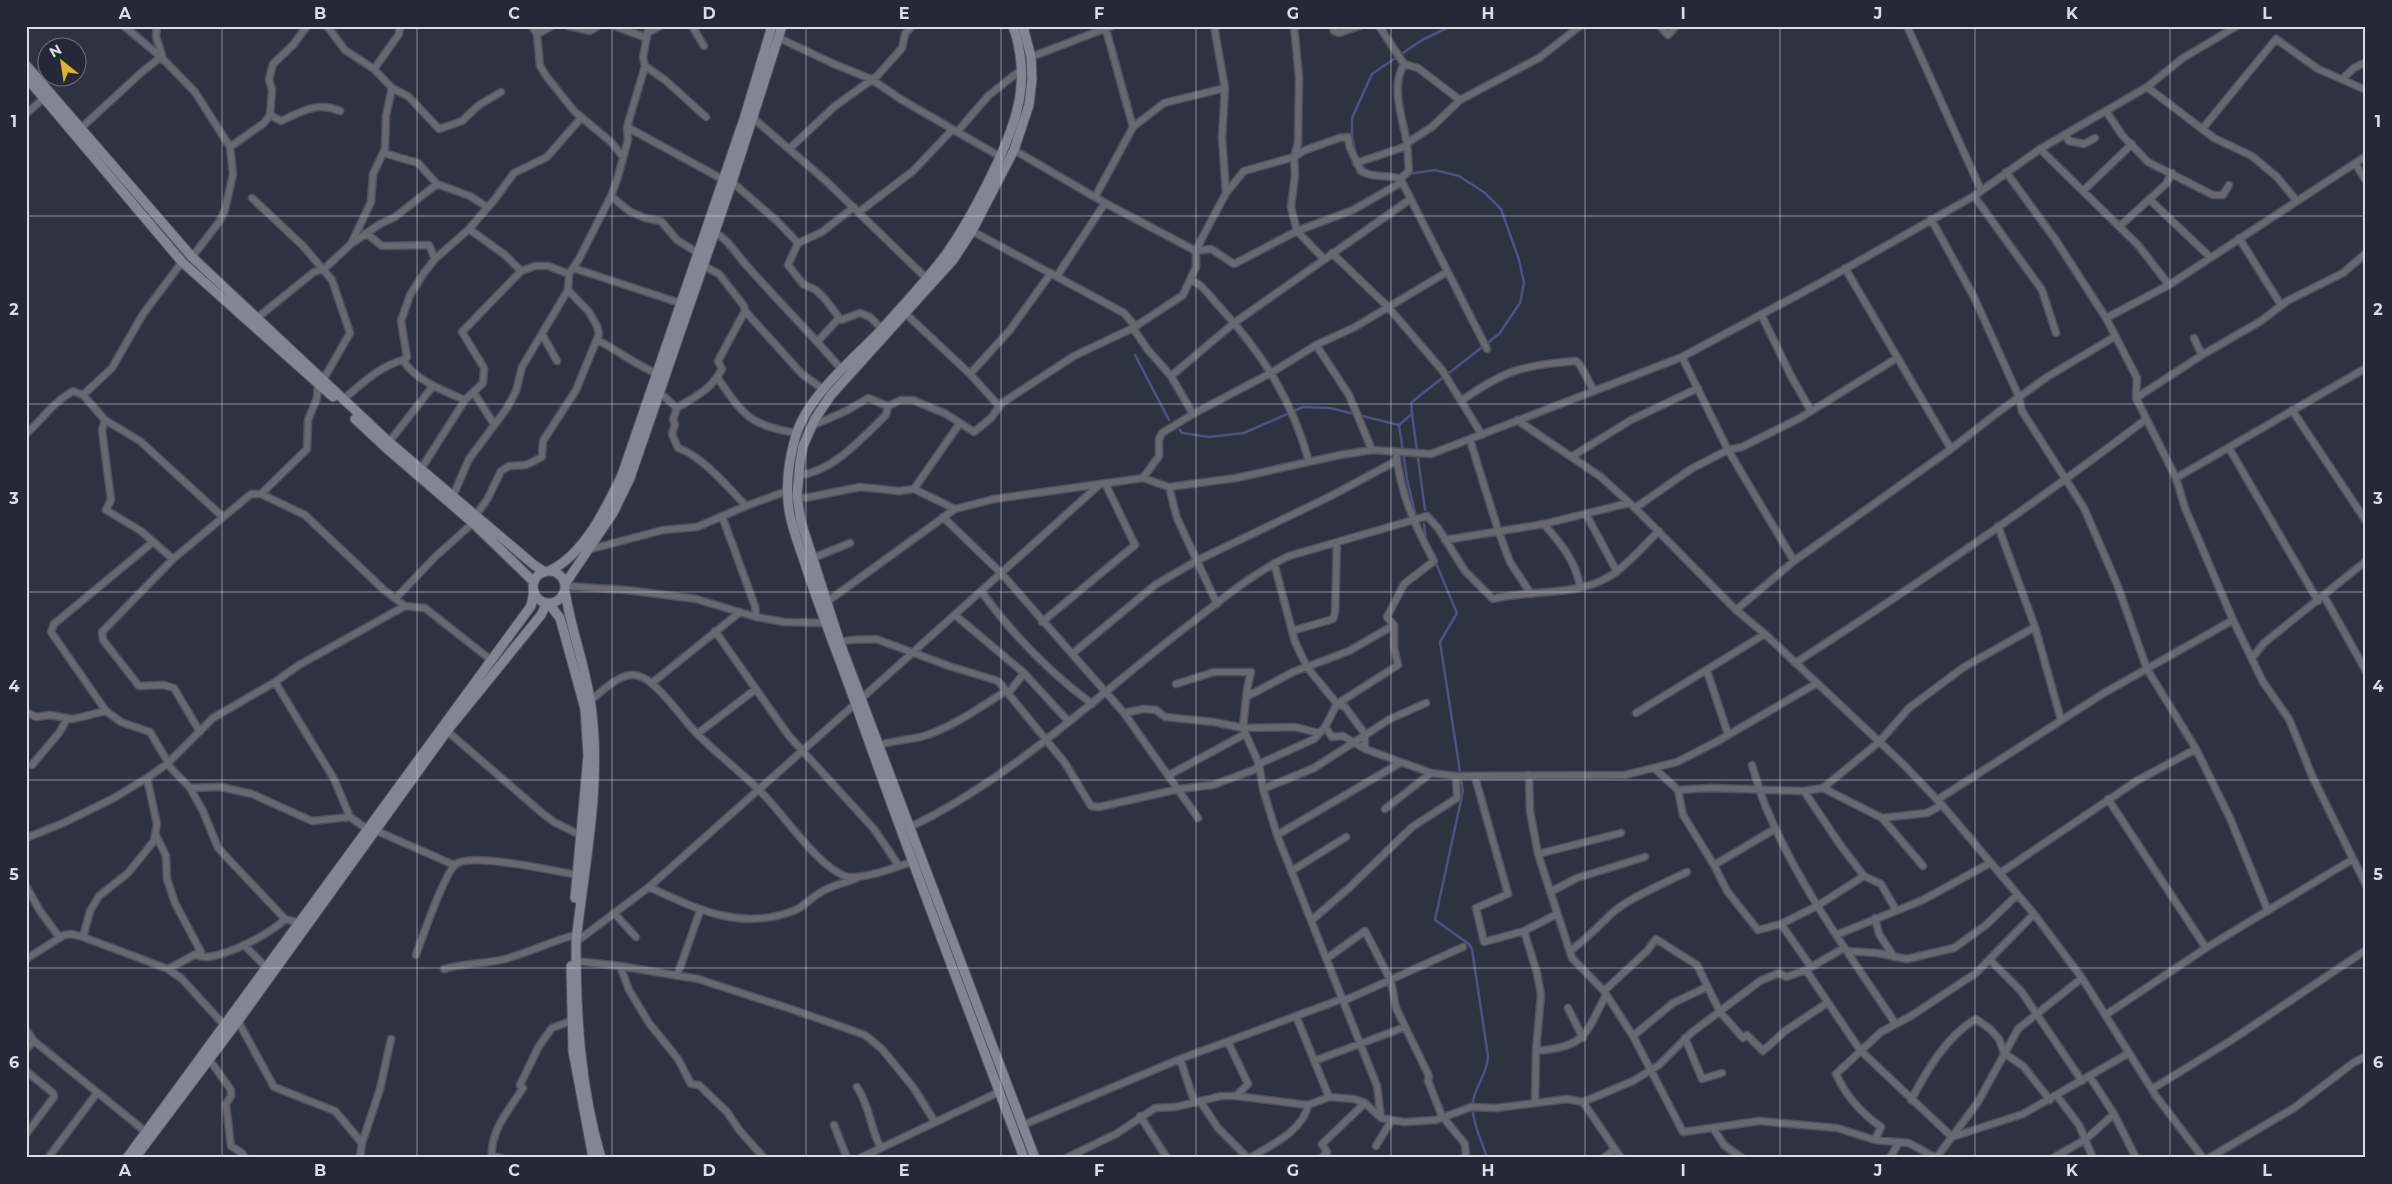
<svg xmlns="http://www.w3.org/2000/svg" width="2392" height="1184" viewBox="0 0 2392 1184" font-family="Montserrat,sans-serif">
	<rect width="100%" height="100%" fill="#2e3342"/>
	<g fill="none" stroke-linecap="round" stroke-linejoin="round">
		<path stroke="#4c537f" stroke-width="2.5" d="M 1356,154 L 1352,138 L 1352,118 L 1372,74 L 1422,40 L 1451,26
			M 1359,162 L 1367,171
			M 1408,174 L 1435,170 L 1459,176 L 1485,193 L 1501,209 L 1519,260 L 1524,283 L 1520,303 L 1499,334 L 1418,397 L 1411,403 L 1412,414 L 1399,425 L 1407,479 L 1416,517
			M 1135,355 L 1169,420
			M 1412,414 L 1425,510
			M 1180,430 L 1182,433 L 1209,437 L 1244,433 L 1303,407 L 1330,408 L 1399,425
			M 1424,524 L 1426,541
			M 1435,561 L 1457,613 L 1440,642 L 1463,791 L 1435,920 L 1469,944 L 1472,949 L 1488,1056 C 1488,1072 1476,1085 1473,1101 C 1470,1118 1482,1141 1487,1158"/>
		<defs>
			<path id="street" d="M 124,26 L 161,57 L 195,92 L 230,147 L 233,174 L 225,210 L 219,222 L 192,257
				M 157,26 L 156,37 L 162,55 L 161,57
				M 327,26 L 345,50 L 374,69 L 392,88 L 409,97 L 439,129 L 462,121 L 479,105 L 501,92
				M 532,26 L 537,34 L 540,66 L 547,77 L 574,111 L 611,142 L 623,157
				M 568,26 L 590,31 L 598,26
				M 614,26 L 647,38
				M 692,26 L 704,46
				M 1105,26 L 1133,127
				M 1214,26 L 1225,88 L 1222,138 L 1226,193
				M 1294,26 L 1299,77 L 1298,143 L 1294,157 L 1295,175 L 1291,207 L 1297,231 L 1324,259
				M 1333,26 L 1334,31 L 1339,33 L 1359,26
				M 1379,26 L 1404,64 L 1418,68 L 1460,100
				M 1660,26 L 1668,35 L 1676,26
				M 1907,26 L 1981,190
				M 647,33 L 660,26
				M 537,34 L 552,26
				M 779,38 L 834,64 L 871,79 L 902,100 L 999,156
				M 1031,57 L 1112,26
				M 645,66 L 665,80 L 706,117
				M 374,69 L 399,34 L 400,26
				M 2342,79 L 2354,68 L 2366,62
				M 2147,87 L 2214,138 L 2252,156 L 2277,177 L 2296,200
				M 2106,111 L 2122,135 L 2148,162 L 2213,195 L 2223,195 L 2229,185
				M 26,114 L 44,98
				M 270,115 L 281,121 C 301,112 317,101 340,111
				M 753,118 L 826,181 L 925,277
				M 627,127 L 722,179
				M 2203,128 L 2276,39 L 2318,69 L 2366,90
				M 80,129 L 143,71 L 161,57
				M 957,132 L 988,96 L 1022,69
				M 2065,135 L 2069,141 L 2084,144 L 2095,138
				M 1407,143 L 1432,127 L 1460,100 L 1539,58 L 1580,26
				M 230,147 L 264,123 L 270,115 L 272,90 L 269,79 L 273,64 L 293,45 L 307,26
				M 789,149 L 835,106 L 877,76 L 902,48 L 905,34 L 912,26
				M 2040,149 L 2138,245 L 2169,285
				M 1014,150 L 1105,203 L 1196,251 L 1211,249 L 1234,264 L 1297,231 L 1353,210 L 1402,182
				M 384,153 L 418,163 L 437,184 L 470,196 L 487,207
				M 1356,163 L 1407,146
				M 2355,163 L 2366,181
				M 2006,172 L 2055,239 L 2106,318 L 2137,378 L 2136,398 L 2176,478 L 2185,508 L 2233,620 L 2263,682 L 2289,719 L 2313,778 L 2366,885
				M 1400,179 L 1409,171 C 1408,162 1408,153 1407,144 C 1403,118 1390,88 1404,64
				M 1401,180 L 1487,349
				M 732,182 L 777,221 L 798,243 L 788,265 L 803,284 L 816,290 L 825,299 L 841,320 L 860,313 L 870,317 L 882,329
				M 2083,191 L 2132,144
				M 611,196 L 629,211 L 645,218 L 661,221 L 677,240 L 698,253
				M 1974,196 L 2042,290 L 2056,333
				M 1095,197 L 1133,127 L 1164,103 L 1225,88
				M 252,198 L 303,246 L 332,280 L 350,333 L 323,380
				M 2149,199 L 2210,257
				M 859,212 L 913,171 L 952,130
				M 1931,219 L 1974,297 L 2019,397 L 2022,411 L 2084,508 L 2117,584 L 2147,669 L 2196,749 L 2230,818 L 2268,911
				M 2120,226 L 2166,184 L 2172,173
				M 469,229 L 505,255 L 521,271
				M 972,231 L 1124,313 L 1135,326
				M 714,232 C 730,241 736,254 748,267 C 779,302 812,335 842,370
				M 366,233 L 382,246 L 429,245 L 435,259
				M 2239,238 L 2281,305
				M 798,243 L 822,232 L 854,207
				M 351,244 L 371,202 L 373,174 L 385,149 L 386,116 L 392,88
				M 1332,253 L 1388,307 L 1442,370 L 1482,435
				M 702,265 L 719,274 L 744,306 L 745,311 L 802,374 L 824,390
				M 573,268 L 680,303
				M 1845,268 L 1951,449
				M 1057,276 L 1105,203
				M 1190,280 C 1202,283 1210,297 1218,305 C 1262,353 1292,399 1309,462
				M 905,313 L 970,374 L 999,406
				M 1761,314 L 1791,376 L 1811,411
				M 257,318 L 304,280 L 314,272 L 324,269 L 351,244 L 380,224 L 395,217 L 437,184
				M 2106,318 L 2169,285 L 2366,156
				M 1133,328 L 1148,350 L 1171,376 L 1193,414 L 1271,373 L 1316,345 L 1355,327 L 1447,272
				M 542,334 L 557,361
				M 2194,338 L 2202,355
				M 597,340 C 618,350 635,365 656,373
				M 818,341 L 839,318
				M 1316,345 L 1349,395 L 1372,450
				M 1682,357 L 1728,450 L 1794,561
				M 403,360 L 407,357 L 401,321 L 410,295 L 424,273 L 435,259 L 469,229 L 495,199 L 514,173 L 547,157 L 581,118
				M 970,374 L 1010,330 L 1051,273
				M 1171,376 L 1234,323 L 1409,200
				M 717,377 C 744,416 749,425 796,433
				M 659,392 L 677,408 L 673,420 L 675,424 L 672,434 L 678,448 C 702,456 728,487 746,506
				M 474,393 L 494,424
				M 83,395 L 112,368 L 143,314 L 182,262
				M 2136,398 L 2202,355 L 2261,321 L 2287,301 L 2343,273 L 2366,253
				M 344,399 C 361,384 380,366 403,360 C 416,381 442,390 465,400
				M 1461,401 C 1505,370 1523,365 1576,361 L 1580,365 L 1594,391
				M 677,408 C 697,395 710,391 722,369 L 718,361 L 745,311
				M 2292,410 L 2366,521
				M 105,420 L 102,430 L 111,500 L 106,510 L 141,531 L 173,559
				M 1517,420 L 1601,477 L 1635,508 L 1736,610 L 1765,634 L 1904,765 L 1942,805 L 2034,914 L 2082,978 L 2156,1096 L 2203,1158
				M 812,426 L 848,410 L 868,398 L 888,406 L 901,400 L 913,400 L 946,414 L 974,432 L 991,418 L 1002,403 L 1074,356 L 1133,328 L 1183,295 L 1196,267 L 1196,251 L 1200,242 L 1226,193 L 1244,171 L 1294,157 L 1303,151 L 1339,138 L 1348,137 L 1350,148 L 1361,171 C 1378,180 1387,173 1400,179
				M 26,434 C 43,419 52,403 73,391 L 83,395 L 105,420 L 140,441 L 223,517
				M 1470,440 L 1498,530 L 1510,562 L 1531,594
				M 389,442 L 433,386
				M 2229,448 L 2318,601
				M 1571,457 L 1631,420 L 1698,388
				M 421,469 L 465,400 L 483,383 L 484,368 L 462,332 L 521,271 L 535,266 L 548,266 L 569,274
				M 799,475 C 833,472 863,437 886,415 L 888,406
				M 1143,478 L 1159,456 L 1159,439 L 1162,433 L 1193,414
				M 2176,478 L 2366,368
				M 1169,487 L 1177,518 L 1217,604
				M 914,489 L 960,423
				M 261,494 L 307,449 L 308,420 L 317,398 L 318,385
				M 453,496 L 469,459 L 507,408 L 516,391 L 522,367 L 568,290 L 569,274 L 579,259 L 611,196 L 617,180 L 628,140 L 627,127 L 645,66 L 643,57 L 649,26
				M 797,496 L 805,498 L 860,487 L 899,491 L 914,489 L 955,509
				M 1635,508 L 1691,469 L 1728,450 L 1742,447 L 1800,418 L 1897,358
				M 1586,514 L 1617,572
				M 476,515 L 488,498 L 501,471 L 509,466 L 526,465 L 542,457 L 543,441 L 576,390 L 599,334 L 597,326 L 589,312 L 568,290
				M 722,516 L 755,606 L 756,617
				M 943,517 L 1002,574 L 1124,713 L 1198,818
				M 1544,524 C 1561,544 1575,560 1580,586
				M 1998,526 L 2035,627 L 2061,720
				M 1445,540 L 1544,524 L 1629,503
				M 153,542 L 54,624 L 51,632 L 106,711 L 121,722 L 150,732 L 168,762
				M 591,549 L 663,530 L 697,527 L 746,506 L 787,491
				M 813,558 L 850,543
				M 1274,563 L 1295,642 L 1307,667 L 1337,704 L 1345,707 L 1365,734 L 1365,749 L 1431,773 L 1456,776 L 1625,775 L 1677,762 L 1718,741 L 1817,683
				M 565,586 L 627,590 L 696,599 L 756,617 L 784,622 L 825,623
				M 981,591 C 1012,634 1049,672 1092,704
				M 2324,596 L 2366,671
				M 396,598 L 436,556 L 473,523
				M 828,601 L 955,509 L 994,499 L 1143,478 L 1169,487 L 1236,478 L 1340,455 L 1372,450 L 1431,454 L 1682,357 L 1820,283 L 1974,196 L 2040,149 L 2147,87 L 2183,58 L 2237,26
				M 1736,610 L 1794,561 L 1951,449 L 1997,413 L 2047,377 L 2114,337
				M 955,615 L 1024,673 L 1069,722
				M 1042,622 L 1135,545 L 1105,483
				M 715,631 L 789,736 L 874,829 L 899,866
				M 1292,631 L 1333,619 L 1335,613 L 1337,542
				M 840,643 C 853,637 863,641 876,639 L 949,666 L 998,681 L 1065,763 L 1091,806 L 1099,807 L 1179,789 L 1213,785 L 1256,769 L 1259,764 L 1314,739 L 1325,727 L 1337,704 L 1398,665 L 1394,648 L 1394,625 L 1387,617 L 1404,584 L 1434,561 C 1415,526 1400,493 1396,452
				M 1072,654 L 1155,585 L 1198,560 L 1329,497 L 1396,461
				M 2252,658 L 2264,643 L 2366,561
				M 1795,663 C 1915,586 2032,506 2145,420
				M 1707,671 L 1728,734
				M 275,682 L 334,779 L 350,817
				M 652,683 L 740,612
				M 1176,684 L 1214,672 L 1251,672 L 1247,689 L 1243,728 L 1259,764 L 1263,789 L 1277,835 L 1377,1086 L 1381,1118
				M 1248,691 L 1250,695 L 1293,672 L 1349,651 L 1394,625
				M 862,698 L 1099,485
				M 590,701 C 603,691 621,670 639,676 C 655,680 679,714 690,726 C 711,750 737,768 760,791 C 783,813 816,865 845,876 C 861,881 895,867 912,862
				M 26,712 L 36,717 L 50,715 L 73,719 L 106,711
				M 1124,713 L 1143,709 L 1156,710 L 1165,717 L 1214,722 L 1243,728 L 1295,727 L 1319,733
				M 1636,713 L 1765,634
				M 1325,727 L 1332,737 L 1343,736 L 1365,749
				M 447,731 L 542,813 L 554,822 L 580,835
				M 200,732 L 174,688 L 163,685 L 139,686 L 103,640 L 102,632 L 173,559 L 251,494 L 261,494 L 305,515 L 383,589 L 405,606
				M 697,734 L 756,689
				M 879,745 C 895,740 910,740 924,736 C 953,727 980,707 1006,691 L 1010,691 L 1024,673
				M 167,764 L 190,788 L 221,787 L 252,794 L 312,821 L 350,817 L 367,829
				M 32,765 L 59,733 L 67,719
				M 1752,765 C 1757,781 1761,797 1768,812 C 1800,888 1850,955 1895,1023
				M 1654,768 L 1678,790 L 1711,788 L 1804,791 L 1823,788 L 1882,818 L 1927,813 L 1942,805
				M 1169,775 L 1245,734
				M 1529,775 L 1530,811 L 1538,854 L 1572,958 L 1604,991 L 1633,1036 L 1683,1132 L 1759,1121 L 1837,1128 L 1875,1140 L 1909,1143 L 1936,1158
				M 1475,777 L 1508,894 L 1476,908 L 1484,942 L 1524,931
				M 190,788 L 203,811 L 218,848 L 285,919 L 300,923
				M 1823,788 L 1879,742 L 1909,708 L 1964,667 L 2035,627
				M 1263,789 L 1314,768 L 1390,719 L 1426,703
				M 1678,790 L 1683,815 L 1714,865 L 1727,891 L 1758,930 L 1781,924 L 1811,967
				M 1804,791 L 1841,846 L 1864,876 L 1881,884 L 1896,910
				M 2108,799 L 2206,948
				M 1937,800 L 2104,693 L 2233,620
				M 1385,809 L 1431,773
				M 1882,818 L 1923,866
				M 910,827 C 1011,779 1098,695 1186,627 C 1219,602 1251,574 1289,556 L 1427,516 L 1438,528 L 1465,571 L 1493,599 C 1530,589 1577,597 1610,576 C 1628,565 1643,546 1659,531
				M 377,831 L 454,865
				M 156,835 L 166,856 L 167,879 L 175,903 L 201,952
				M 1277,835 L 1400,763
				M 26,838 L 61,824 L 112,799 L 147,778 L 167,764 L 213,718 L 275,682 L 299,665 L 405,606 L 425,608 L 491,660
				M 1538,854 L 1621,833
				M 1714,865 L 1775,829
				M 1293,870 L 1346,837
				M 2000,873 L 2138,780 L 2196,749
				M 26,886 L 40,911 L 60,938
				M 649,887 C 696,909 740,931 793,911 C 802,908 810,899 818,894 C 829,886 845,883 857,878
				M 1550,892 L 1577,878 L 1645,857
				M 614,913 L 636,937
				M 1875,918 L 1879,934 L 1894,957
				M 1312,920 L 1350,887 L 1412,827 L 1457,798 L 1456,776
				M 1781,924 L 1817,906 L 1864,876
				M 1836,935 L 1923,900 L 1990,863
				M 83,937 L 90,911 L 99,896 L 128,873 L 154,841 L 157,824 L 147,778
				M 576,942 L 649,887 L 855,704
				M 244,945 L 266,967
				M 1570,951 C 1585,940 1597,928 1610,915 C 1626,899 1665,883 1687,872
				M 1847,951 L 1877,953 L 1907,959 L 1954,948 L 1986,925 L 2017,895
				M 201,952 L 197,955 C 213,965 274,932 285,919
				M 416,955 C 422,938 445,872 456,864 C 471,852 555,871 577,875
				M 26,959 L 64,935 L 71,934 L 83,937 L 168,969 L 182,979 L 224,1025
				M 1326,959 L 1365,931 L 1391,981 L 1396,1008 L 1429,1076 L 1428,1081 L 1442,1116 L 1465,1144 L 1466,1158
				M 1990,960 L 2021,991 L 2082,1081
				M 576,961 L 620,966 L 698,979 L 791,1009 L 865,1035 L 882,1049 L 913,1087 L 935,1122
				M 620,966 L 629,990 L 649,1023 L 678,1059 L 691,1084 L 699,1085 L 727,1112 L 740,1131 L 764,1158
				M 168,969 L 198,953
				M 444,969 C 464,963 485,964 505,959 C 528,953 549,942 572,936
				M 1806,970 L 1860,1050 L 1952,1137 L 1978,1102 L 2018,1029 L 2082,978
				M 677,976 L 700,911
				M 1604,991 L 1647,951 L 1656,939 L 1697,965 L 1720,1012 L 1743,1038 L 1747,1035 L 1763,1051 L 1785,1031 L 1827,1003
				M 1568,1008 L 1583,1038
				M 2107,1014 L 2206,948 L 2353,859
				M 1296,1016 L 1329,1097
				M 238,1021 L 274,1087 L 335,1111 L 362,1143
				M 26,1030 L 34,1041 L 146,1132
				M 1633,1036 L 1673,1003 L 1707,987
				M 1685,1038 L 1702,1079 L 1722,1073
				M 1228,1042 L 1248,1084 L 1236,1096
				M 26,1049 L 34,1041
				M 1536,1051 C 1586,1046 1584,1037 1606,995
				M 209,1059 L 231,1090 L 231,1096 L 226,1104 L 231,1146 L 242,1153 L 245,1158
				M 1180,1059 L 1194,1101
				M 1314,1061 L 1405,1027
				M 26,1071 L 53,1093 L 54,1097 L 26,1134
				M 2090,1077 L 2114,1114 L 2136,1158
				M 857,1087 C 870,1106 870,1128 881,1148
				M 2152,1089 L 2230,1041 L 2366,950
				M 2057,1096 L 2079,1125 L 2093,1158
				M 1911,1100 C 1926,1072 1947,1035 1976,1019 L 1990,1029 L 1999,1039 L 2004,1053 L 2023,1066 L 2050,1100
				M 1200,1101 L 1218,1128 L 1248,1158
				M 1583,1102 L 1621,1158
				M 1535,1103 L 1536,1051 L 1541,995 L 1537,973 L 1524,931 L 1557,914
				M 1140,1116 L 1167,1158
				M 834,1125 L 847,1158
				M 1023,1125 L 1180,1059 L 1342,999 L 1348,999 L 1463,947
				M 1713,1128 L 1724,1145 L 1742,1158
				M 1875,1140 L 1881,1127 C 1861,1113 1846,1096 1836,1074 L 1881,1032 L 1911,1016 L 1976,973 L 2034,914
				M 1376,1146 L 1391,1121
				M 492,1156 C 490,1130 510,1109 523,1088 L 520,1085 L 539,1046 L 552,1028 L 571,1021
				M 48,1158 L 97,1093
				M 360,1158 L 362,1143 L 380,1089 L 391,1039
				M 490,1158 L 492,1156 L 501,1158
				M 860,1158 L 1001,1091
				M 1066,1158 L 1116,1134 L 1155,1108 L 1176,1107 L 1221,1096 L 1236,1096 L 1308,1105 L 1329,1097 L 1354,1099 L 1365,1103 L 1381,1118 L 1404,1122 L 1436,1120 L 1471,1107 L 1496,1108 L 1567,1099 L 1583,1102 L 1633,1081 L 1659,1065 L 1691,1033 L 1760,981 L 1779,973 L 1786,977 L 1806,970 L 1844,948
				M 1250,1158 C 1271,1145 1303,1131 1308,1105
				M 1322,1158 L 1327,1152 L 1322,1144 L 1365,1103
				M 1604,1158 L 1615,1149
				M 1890,1158 L 1899,1142
				M 1936,1158 L 1952,1137 L 2023,1114 L 2129,1053
				M 2053,1158 L 2086,1139 L 2114,1114
				M 2209,1158 L 2294,1108 L 2353,1063 L 2366,1056"/>
			<path id="secondary" d="M 1013,26 C 1022,51 1024,80 1018,106 C 1009,147 971,219 947,253 C 928,279 904,304 882,329 C 854,359 808,395 796,435 C 789,459 785,485 789,510 C 792,530 801,550 807,570 C 822,615 840,660 856,705 C 909,857 968,1007 1024,1158
				M 1023,26 L 1031,57 L 1032,79 L 1029,105 L 1014,150 L 972,231 L 953,260 L 831,395 L 815,419 L 803,446 L 800,462 L 797,496 L 801,522 L 840,643 L 1035,1158
				M 26,65 L 192,257 L 389,442 L 534,565 L 545,572
				M 26,77 L 182,262 L 333,397
				M 355,419 L 385,447 L 473,523 L 534,582
				M533 587a16 16 0 1 1 32 0a16 16 0 1 1-32 0Z
				M 549,571 C 584,555 606,508 622,475 L 745,116 L 772,26
				M 565,584 L 613,513 L 630,478 L 732,182 L 782,26
				M 565,591 C 571,632 588,672 592,714 C 601,789 584,867 576,942 C 576,1015 580,1087 601,1158
				M 549,604 L 560,618 L 585,709 L 588,756 L 575,898
				M 571,966 L 573,1051 L 593,1158
				M 127,1158 L 531,606 L 534,591
				M 135,1158 L 238,1021 L 447,731 L 541,615 L 547,603"/>
		</defs>
		<use href="#street" stroke="#4d5260" stroke-width="9"/>
		<use href="#secondary" stroke="#4d5260" stroke-width="11"/>
		<use href="#street" stroke="#666970" stroke-width="6"/>
		<use href="#secondary" stroke="#828692" stroke-width="9"/>
	</g>
	<path fill="none" stroke="#d9dde6" stroke-width="1" stroke-opacity="0.55" d="M 222,26 L 222,1158M 417,26 L 417,1158M 612,26 L 612,1158M 806,26 L 806,1158M 1001,26 L 1001,1158M 1196,26 L 1196,1158M 1391,26 L 1391,1158M 1585,26 L 1585,1158M 1780,26 L 1780,1158M 1975,26 L 1975,1158M 2170,26 L 2170,1158M 26,216 L 2366,216M 26,404 L 2366,404M 26,592 L 2366,592M 26,780 L 2366,780M 26,968 L 2366,968"/>
	<rect width="2392" height="1184" fill="none" stroke="#252937" stroke-width="55"/>
	<g transform="translate(62 62) rotate(330)"><circle r="24" fill="#252937" stroke="#6d717d"/>
	<path d="M0-4L9 19L0 12L-9 19Z" fill="#dbb233"/>
	<text y="-8" font-size="14" font-weight="bold" text-anchor="middle" fill="#d9dde6">N</text>
	</g>
	<rect x="28" y="28" width="2336" height="1128" fill="none" stroke="#d9dde6" stroke-width="2"/>
	<g font-size="16" text-anchor="middle" font-weight="bold" fill="#d9dde6">
		<text x="125" y="19">A</text>
		<text x="320" y="19">B</text>
		<text x="514" y="19">C</text>
		<text x="709" y="19">D</text>
		<text x="904" y="19">E</text>
		<text x="1099" y="19">F</text>
		<text x="1293" y="19">G</text>
		<text x="1488" y="19">H</text>
		<text x="1683" y="19">I</text>
		<text x="1878" y="19">J</text>
		<text x="2072" y="19">K</text>
		<text x="2267" y="19">L</text>
		<text x="14" y="127">1</text>
		<text x="2378" y="127">1</text>
		<text x="14" y="315">2</text>
		<text x="2378" y="315">2</text>
		<text x="14" y="504">3</text>
		<text x="2378" y="504">3</text>
		<text x="14" y="692">4</text>
		<text x="2378" y="692">4</text>
		<text x="14" y="880">5</text>
		<text x="2378" y="880">5</text>
		<text x="14" y="1068">6</text>
		<text x="2378" y="1068">6</text>
		<text x="125" y="1176">A</text>
		<text x="320" y="1176">B</text>
		<text x="514" y="1176">C</text>
		<text x="709" y="1176">D</text>
		<text x="904" y="1176">E</text>
		<text x="1099" y="1176">F</text>
		<text x="1293" y="1176">G</text>
		<text x="1488" y="1176">H</text>
		<text x="1683" y="1176">I</text>
		<text x="1878" y="1176">J</text>
		<text x="2072" y="1176">K</text>
		<text x="2267" y="1176">L</text>
	</g>
</svg>
